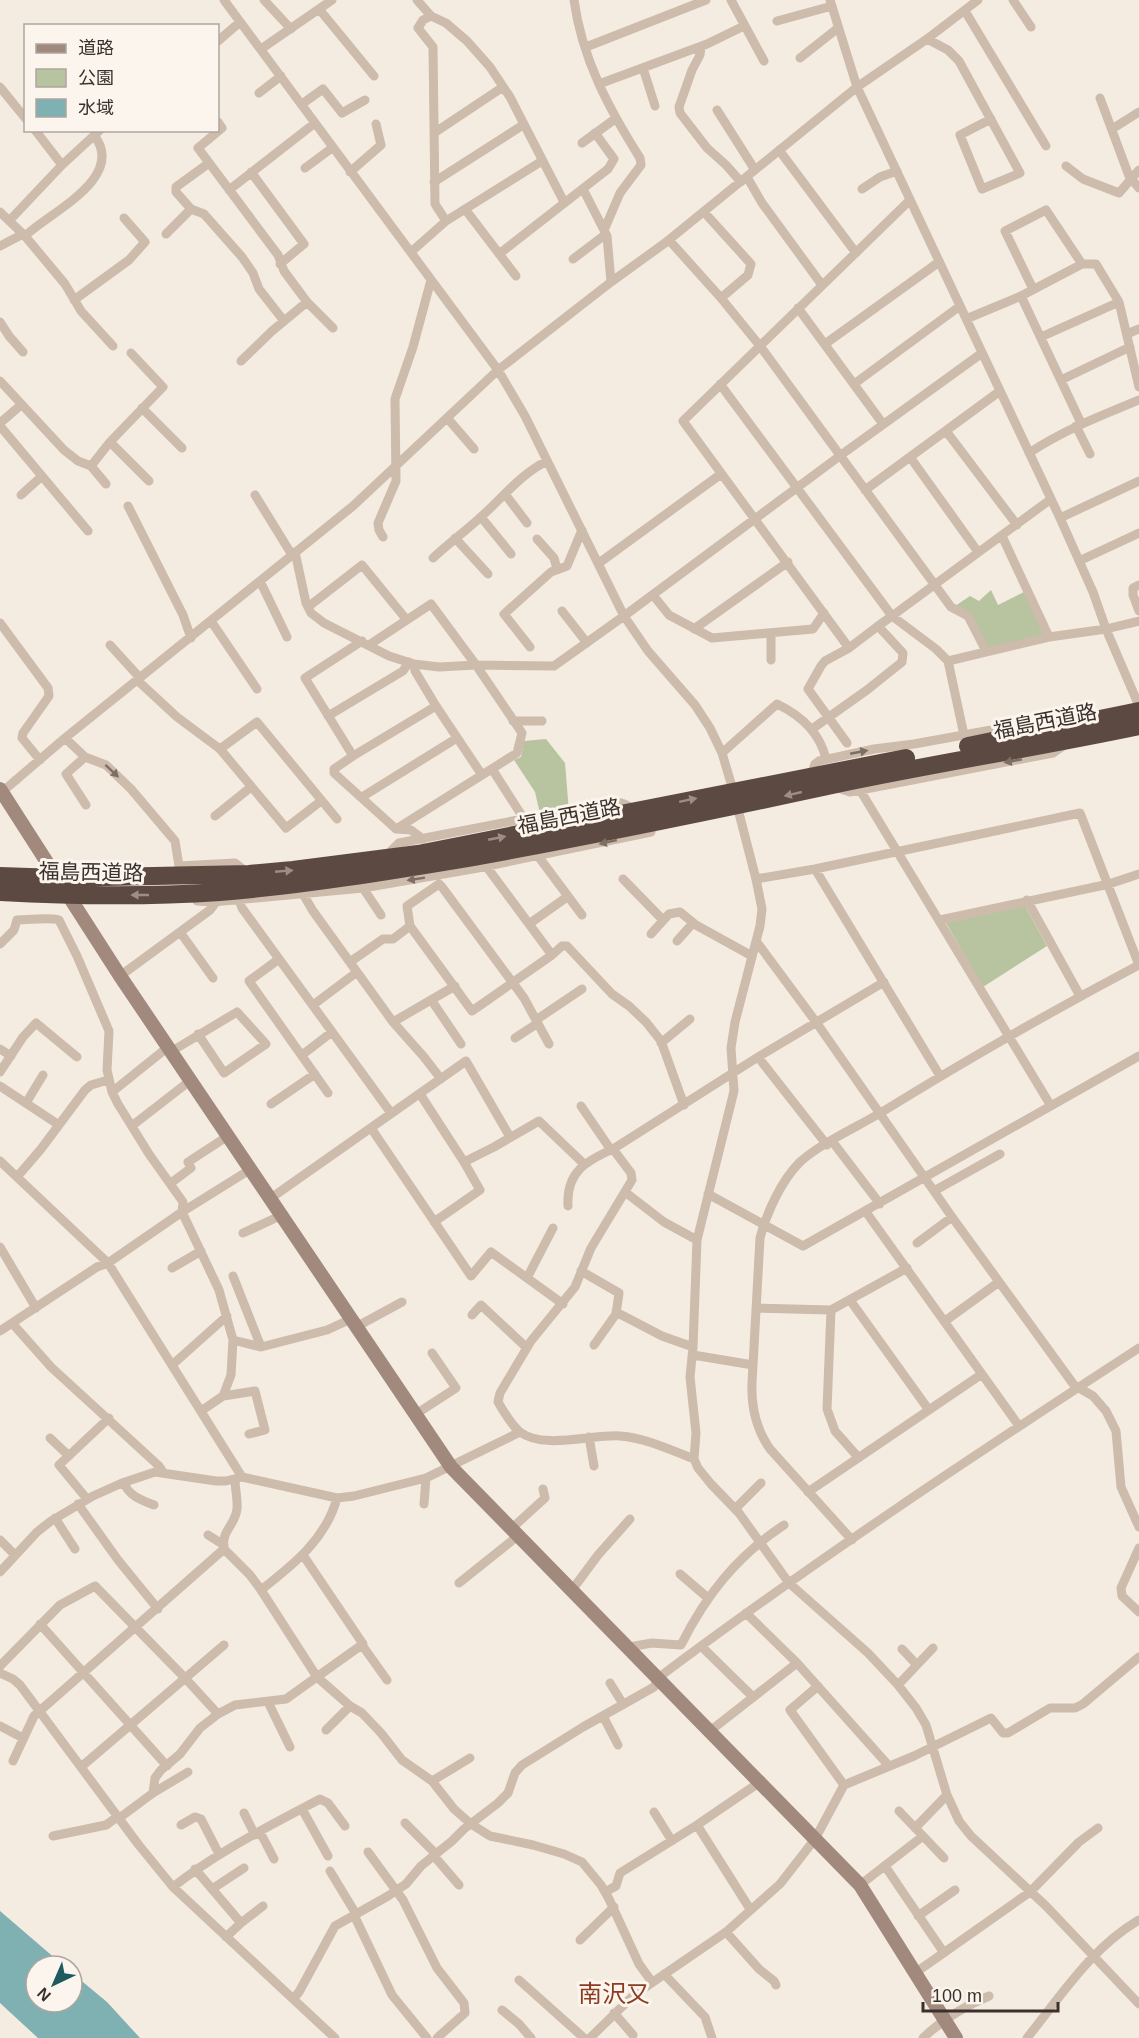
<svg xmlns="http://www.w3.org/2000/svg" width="1139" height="2038" viewBox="0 0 1139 2038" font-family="Arial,'Noto Sans JP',sans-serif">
	<rect width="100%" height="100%" fill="#f4ebe1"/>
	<path fill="#b8c4a0" d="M 991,590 L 998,605 L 1024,592 L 1044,635 L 988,648 L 955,606 L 970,596 L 979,601 Z
		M 546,739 L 565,763 L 569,812 L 541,818 L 535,792 L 514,760 L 521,757 L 524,741 Z
		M 1024,904 L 1047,946 L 983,987 L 945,921 Z"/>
	<path fill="#7fb0b2" d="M 0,1911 L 64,1966 L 36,1966 L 36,2002 L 72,2002 L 72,1973 L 107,2002 L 140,2038 L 38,2038 L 0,2003 Z"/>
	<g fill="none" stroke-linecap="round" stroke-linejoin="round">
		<path stroke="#cdbbac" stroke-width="9" d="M 224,0 L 498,370 L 525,416 L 624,616 L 648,651 L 695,705 L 710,728 L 722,753 L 733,790 L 756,879 L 762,909 L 760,926 L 735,1022 L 731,1048 L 734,1091 L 697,1240 L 693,1347 L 690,1377 L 696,1433 L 694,1459 L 698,1468 L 711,1484 L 739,1513 L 789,1583 L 868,1653 L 898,1685 L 916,1708 L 926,1725 L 947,1795 L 959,1821 L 971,1836 L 1046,1906 L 1139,2004
			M 264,0 L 291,29
			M 417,0 L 431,16 L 446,23 L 467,41 L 490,67 L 510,97 L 564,202
			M 574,0 C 582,59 609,109 640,158 L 641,165 L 620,193 L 605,228
			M 731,0 L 764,61
			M 830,0 L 857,87 L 1060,518 L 1093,592 L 1106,629 L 1139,706
			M 1013,0 L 1031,27
			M 319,9 L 374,76
			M 965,11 L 1046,146
			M 431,16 L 423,20 L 418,28 L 433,47 L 435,204 L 446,221
			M 777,21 L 832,6
			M 927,39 L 948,50 L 959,61 L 1020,173 L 982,189 L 960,135 L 991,119
			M 218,41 L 240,22
			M 586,47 L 706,0
			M 701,47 L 700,55 L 692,70 L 679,107 L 680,113 L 707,148 L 726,165 L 741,182
			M 261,49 L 332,0
			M 800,58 L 838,28
			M 643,68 L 655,106
			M 599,84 L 707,44 L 744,26
			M 0,87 L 26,119
			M 259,93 L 281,76
			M 1100,98 L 1129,176 L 1139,188
			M 302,104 L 323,89 L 342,113 L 365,100
			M 717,110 L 755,170
			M 218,122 L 222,128 L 198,148 L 278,255 L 284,271 L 307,302 L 272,331 L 241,361
			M 1112,129 L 1139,112
			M 35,130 L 62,165
			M 434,133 L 503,87
			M 582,143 L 615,119
			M 779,150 L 856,253
			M 1066,166 L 1083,179 L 1119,193 L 1139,170
			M 305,168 L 332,148
			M 251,172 L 304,244 L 280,264
			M 350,172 L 381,145 L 376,124
			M 747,177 L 762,203 L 822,285
			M 434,182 L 523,125
			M 583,189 L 607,236 L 611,282
			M 862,189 L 880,177 L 897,171
			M 229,190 L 315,123
			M 191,209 L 176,192 L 176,187 L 209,163
			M 465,209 L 516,276
			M 0,212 L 25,236 L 65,284 L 81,311 L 113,346
			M 704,212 L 751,264 L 748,275 L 721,298
			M 9,221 L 62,165 L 100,130
			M 166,234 L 191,209 L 204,214 L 242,257 L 253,273 L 259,289 L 284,321
			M 25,236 C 50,212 127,178 94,135
			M 669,240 L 721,298 L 760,346 L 951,607 L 968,616 L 986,651
			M 0,246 L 23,234
			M 411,252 L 446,221 L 542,161
			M 499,254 L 608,169 L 614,159 L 595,133
			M 573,259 L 606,234
			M 1033,289 L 1005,231 L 1046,210 L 1082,264
			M 1021,296 L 1081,423
			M 74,300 L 129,260 L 145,242 L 124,218
			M 307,302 L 333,328
			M 798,308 L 883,424
			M 966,319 L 1021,296 L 1082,264 L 1096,264 L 1119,302 L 1139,387
			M 0,322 L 9,336 L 23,352
			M 1127,334 L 1139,329
			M 1041,337 L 1119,302
			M 825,344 L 939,262
			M 1061,380 L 1130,347
			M 0,381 L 64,450 L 78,461 L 91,466 L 106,484
			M 720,384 L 892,616 L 1051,499
			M 854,384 L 960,306
			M 142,408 L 182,448
			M 448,419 L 474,449
			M 0,423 L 21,405
			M 0,426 L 88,531
			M 1076,426 L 1090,454
			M 946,431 L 1017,525
			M 110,442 L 149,481
			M 1029,453 C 1064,430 1100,416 1139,400
			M 910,457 L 978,552
			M 91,466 L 110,442 L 163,387 L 131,353
			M 865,490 L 1000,391
			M 505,494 L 527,523
			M 21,495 L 42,476
			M 255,495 L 292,555
			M 128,506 L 183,615 L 191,638
			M 481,517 L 511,554
			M 1060,518 L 1139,481
			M 1002,536 L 1049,637
			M 383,537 L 379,530 L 378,523 L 396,481 L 395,399 L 413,347 L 431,280
			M 455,538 L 488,574
			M 537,539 L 554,558 L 557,569
			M 295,552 L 306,603 L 311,613 L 324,623 L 389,656 L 414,664 L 439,667 L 476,665 L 554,666 L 624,616 L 841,455 L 982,353
			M 433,558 C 449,543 467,530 483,515 C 504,496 521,474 547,461
			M 1079,561 L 1139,533
			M 599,563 L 721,474
			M 260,581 L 287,637
			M 1139,585 L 1133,588 L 1133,595 L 1139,611
			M 653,595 L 669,615 L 712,638 L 813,629 L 824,613
			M 308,607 L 362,565 L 406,619
			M 562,611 L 587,643
			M 211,621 L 257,689
			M 0,623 L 48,688 L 49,696 L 23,733 L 22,738 L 40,760
			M 694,629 L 788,562
			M 771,633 L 771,660
			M 362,641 L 305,678 L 353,756 L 436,706
			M 110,645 L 140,678
			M 369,645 L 431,604 L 476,665 L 522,733 L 517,753 L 396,829
			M 530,647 L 504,614 L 551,572 L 567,566 L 582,530
			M 849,648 L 683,421 L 910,200
			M 948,661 L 1049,637 L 1106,629 L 1139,621
			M 414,664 L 415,671 L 436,706 L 482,775
			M 137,680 L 177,717 L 220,749 L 286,828 L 321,801
			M 328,716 L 403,671 L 409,662
			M 513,721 L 542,721
			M 812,729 L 867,690 L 902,662 L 903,653 L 878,626 L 892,616 L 936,649 L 948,661 L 964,735
			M 65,738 L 85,757 L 106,765 L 131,789 L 175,841 L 179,866 L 235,863 L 248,873
			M 847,743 L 808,689 L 821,666 L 825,661 L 849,648 L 878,626
			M 220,749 L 257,722 L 337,819
			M 722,753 L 777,704 C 800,715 820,733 826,759
			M 353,756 L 334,769 L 334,773 L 396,829 L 411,830 L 423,839
			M 85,757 L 66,774 L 86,805
			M 492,769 L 524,819
			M 811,776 L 815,764 L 819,761 L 874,749 L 914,744 L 1024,724 L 1031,725 L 1035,733
			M 835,787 L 850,792 L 1053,753 L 1063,746
			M 860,790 L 1051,1106
			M 2,792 L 65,738 L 353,506 L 498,370 L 611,282 L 665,243 L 857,87 L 927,39 L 978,0
			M 362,797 L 457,738
			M 215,816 L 251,787
			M 386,856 L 399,843 L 611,802 C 622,802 627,804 635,811
			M 538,856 L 582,915
			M 486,866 L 552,955 L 472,1011 L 410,926 L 407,906 L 439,884 L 442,887 L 513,983 L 524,998 L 549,1044
			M 815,869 L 940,1076
			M 623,879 L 663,920
			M 756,879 L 815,869 L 1080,813 L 1139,965
			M 363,888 L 381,915
			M 303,894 L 313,911 L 393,1022 L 424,1057 L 441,1079
			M 239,900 L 242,908 L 391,1113
			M 1027,900 L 1080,996
			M 197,901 L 212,902 L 363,888 L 478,868 L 651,832
			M 940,920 L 1109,884 L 1139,874
			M 529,924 L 567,897
			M 180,932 L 213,978
			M 651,934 L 669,914 L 680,912 L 696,925 L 752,956
			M 677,941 L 693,923
			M 756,941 L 816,1022 L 952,1217 L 1074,1385 L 1093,1396 L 1106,1411 L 1116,1431 L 1121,1487 L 1139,1527
			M 0,944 L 14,930 L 17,920 C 30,920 48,917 59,920 L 77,956 L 109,1031 L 107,1070 L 112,1092 L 118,1104 L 149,1154 L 183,1202 L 182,1212 L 219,1290 L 233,1340 L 231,1375 L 223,1396 L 201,1411
			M 552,955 L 562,946 L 567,946 L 612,994 L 629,1006 L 646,1022 L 661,1041 L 684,1105
			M 279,959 L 249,981 L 328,1093
			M 350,962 L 383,939 L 393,939 L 410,926
			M 120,976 L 210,910 L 216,902
			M 432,1001 L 461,1044
			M 313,1005 L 357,972
			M 536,1020 L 582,989
			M 393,1022 L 455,986
			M 515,1038 L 538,1023
			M 661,1043 L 690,1019
			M 0,1049 L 11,1056
			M 172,1051 L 237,1012 L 266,1044 L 224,1073 L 198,1034
			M 302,1055 L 332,1032
			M 758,1057 L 827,1145
			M 0,1072 L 23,1037 L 36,1023 L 77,1057
			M 0,1086 L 59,1125
			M 112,1092 L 168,1047
			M 420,1094 L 464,1162 L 480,1190 L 434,1222
			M 26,1103 L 43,1075
			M 271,1104 L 315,1074
			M 581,1106 L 611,1150
			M 133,1125 L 191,1080
			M 371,1128 L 471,1276 L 491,1252 L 563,1304
			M 832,1141 L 880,1204
			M 0,1161 L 108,1263 L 242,1477
			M 464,1162 L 494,1147 L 539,1121 L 584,1164
			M 17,1177 L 41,1149 L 85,1090 L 91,1085 L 108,1080
			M 171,1183 L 191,1168 L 188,1162 L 228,1136
			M 934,1191 L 1000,1154
			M 625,1192 L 664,1222 L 697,1240
			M 708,1194 L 803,1246 L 1139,1056
			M 271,1198 L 466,1061 L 510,1137
			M 568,1206 C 566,1172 586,1161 613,1149
			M 866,1212 L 1019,1426
			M 243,1233 L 282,1215
			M 917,1243 L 952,1217
			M 0,1247 L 36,1308
			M 172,1268 L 201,1251
			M 581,1271 L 619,1293 L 616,1314 L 594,1345
			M 233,1276 L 261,1347 L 327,1330 L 351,1319
			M 527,1278 L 553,1228
			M 850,1300 L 929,1410
			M 757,1308 L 831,1310 L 907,1268
			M 831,1310 L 827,1409 L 835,1431 L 858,1457
			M 616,1312 L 662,1336 L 693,1347
			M 472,1315 L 481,1305 L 527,1348
			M 945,1321 L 999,1282
			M 12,1323 L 51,1367 L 159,1466 L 163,1472
			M 356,1327 L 402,1302
			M 0,1331 L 97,1267 L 108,1263 L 182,1212 L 251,1169
			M 233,1340 L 261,1347
			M 693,1355 L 753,1365
			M 172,1365 L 227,1316
			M 223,1396 L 255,1391 L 265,1430 L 249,1434
			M 416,1414 L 456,1388 L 432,1353
			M 589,1437 L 594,1466
			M 50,1438 L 69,1456
			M 694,1459 C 671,1450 646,1438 620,1436 C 592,1434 544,1450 520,1432 C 511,1425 504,1412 498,1402 L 500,1393 L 531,1341 L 575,1287 L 591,1248 L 632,1180 L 631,1173 L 613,1149 L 758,1057 L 884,982
			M 124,1483 C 129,1496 141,1500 154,1505
			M 808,1492 L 982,1374
			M 87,1499 L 59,1465 L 109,1418
			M 78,1504 L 118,1560 L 158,1609
			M 424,1504 L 426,1478
			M 735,1509 L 761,1483
			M 55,1518 L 75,1549
			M 512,1528 L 545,1498 L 543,1489
			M 208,1535 L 224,1545
			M 0,1540 L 15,1555
			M 852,1540 L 770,1449 C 756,1429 751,1408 752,1383 L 760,1238 C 767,1212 781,1181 800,1162 C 821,1143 857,1127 882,1112 C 966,1060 1052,1011 1139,965
			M 1139,1548 L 1121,1588 L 1122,1596 L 1139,1612
			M 224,1549 L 250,1575 L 261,1590 L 317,1677 L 350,1706 L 362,1713 L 381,1733 L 402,1760 L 432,1781 L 454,1809 L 471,1824 L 490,1836 L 533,1845 L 564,1854 L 582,1862 L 601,1885 L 609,1899 L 639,1964 L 652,1982
			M 0,1572 L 37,1532 L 51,1521 L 93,1496 L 122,1483 L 155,1472 L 216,1481 L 226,1481 L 242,1477 L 337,1498 L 354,1496 L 426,1478 L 520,1432
			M 680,1574 L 708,1598
			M 459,1583 L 519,1535
			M 261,1590 C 293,1565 326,1539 337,1498
			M 572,1590 L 598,1555 L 630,1519
			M 746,1613 L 797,1663 L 889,1766
			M 40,1624 L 167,1766
			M 362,1645 L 387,1680
			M 701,1646 L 753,1697
			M 629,1647 L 652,1643 L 681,1645 C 706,1595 737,1556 784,1525
			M 902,1649 L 917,1665
			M 0,1666 L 60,1605 L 95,1586 L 185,1678 L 218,1714
			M 0,1673 L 13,1679 L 20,1685 L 138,1844 L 173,1887 L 335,2038
			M 610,1683 L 623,1704
			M 898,1685 L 933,1648
			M 818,1686 L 790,1710 L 844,1785
			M 268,1702 L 290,1747
			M 603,1716 L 618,1745
			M 0,1726 L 23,1738
			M 326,1730 L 350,1706
			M 710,1731 L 797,1663
			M 13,1761 L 34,1716 L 224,1549 C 221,1530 235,1526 237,1509 C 238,1500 235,1489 235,1479
			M 81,1767 L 224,1645
			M 432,1781 L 470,1758
			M 153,1793 L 188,1772
			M 302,1809 L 328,1856
			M 899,1811 L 944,1858
			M 654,1812 L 672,1841
			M 244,1813 L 255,1835
			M 118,1819 L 153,1793 L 155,1778 L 161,1770 L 180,1754 L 200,1728 L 218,1714 L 235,1705 L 286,1699 L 363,1644 L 303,1555
			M 405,1823 L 436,1854
			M 181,1825 L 195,1817 L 201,1819 L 219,1854
			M 697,1825 L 750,1909
			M 915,1828 L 947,1795
			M 260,1832 L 274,1859
			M 53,1836 L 106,1825 L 117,1817
			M 368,1852 L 403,1900 L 437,1968 L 464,2003 L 465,2013 L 437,2038
			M 434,1856 L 459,1885
			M 885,1866 L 944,1953
			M 195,1869 L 241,1923 L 226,1937
			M 330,1871 L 356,1914
			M 860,1885 L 923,1836
			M 173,1887 C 218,1851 270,1826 320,1799 L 328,1803 L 345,1826
			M 212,1889 L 244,1868
			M 605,1892 L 616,1886 L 620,1873 L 697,1825 L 760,1782
			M 354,1915 L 392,1995 L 427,2038
			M 918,1916 L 955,1890
			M 241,1923 L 263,1906
			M 726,1932 L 759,1969 L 774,1981 L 776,1985
			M 580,1940 L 614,1907
			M 915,1973 L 1030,1892 L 1079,1842 L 1098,1828
			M 664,1974 L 705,2017 L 712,2038
			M 519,1980 L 584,2038
			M 294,1998 L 299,1992 L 335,1926 L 388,1896 L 406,1884 L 421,1866 L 452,1841 L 464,1829 L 498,1803 L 508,1793 L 515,1773 L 522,1765 L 583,1727 L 654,1687 L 658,1678 C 814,1561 976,1454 1139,1348
			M 502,2010 L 519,2024 L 531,2038
			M 614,2013 L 633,2035
			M 590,2038 L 634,1995 L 726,1932 L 780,1884 L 815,1839 L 844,1785 L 914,1756 L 991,1718 L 1003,1733 L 1008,1733 L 1050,1708 L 1075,1708 L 1083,1704 L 1139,1657
			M 923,2038 C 943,2019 963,2007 989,1996
			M 1027,2038 C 1061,1996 1092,1947 1139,1920"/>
		<path stroke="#a18a7d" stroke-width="14" d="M 0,789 L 120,976 L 451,1467 L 860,1885 L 956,2038"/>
		<path stroke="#5c4a42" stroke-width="18" d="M 968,746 L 1139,711
			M 0,876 L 58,878 L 249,874 L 293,870 L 418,854 L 906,758
			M 0,892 C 73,896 147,897 220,892 C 305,885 389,871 473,857 C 595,835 716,810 837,784 C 937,763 1039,747 1139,726"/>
	</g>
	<defs><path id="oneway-solid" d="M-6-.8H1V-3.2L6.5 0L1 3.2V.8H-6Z" transform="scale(1.5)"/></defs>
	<g fill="#7d6f65">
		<use href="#oneway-solid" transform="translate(859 752) rotate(-11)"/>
		<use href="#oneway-solid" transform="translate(1013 761) rotate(169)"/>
		<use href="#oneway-solid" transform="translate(112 771) rotate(43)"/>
		<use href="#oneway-solid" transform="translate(608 842) rotate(167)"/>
		<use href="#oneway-solid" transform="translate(416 879) rotate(171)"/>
	</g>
	<g fill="#9c8e87">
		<use href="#oneway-solid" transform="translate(793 794) rotate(167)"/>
		<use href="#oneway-solid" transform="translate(688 800) rotate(-12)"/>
		<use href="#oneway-solid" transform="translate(497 838) rotate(-11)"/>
		<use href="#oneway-solid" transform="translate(284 871) rotate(-5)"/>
		<use href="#oneway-solid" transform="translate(140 895) rotate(180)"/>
	</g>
	<g text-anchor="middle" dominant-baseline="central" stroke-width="6" stroke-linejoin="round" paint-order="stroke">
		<g font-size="21" fill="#3b302b" stroke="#fbf5ee">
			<text transform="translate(1045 721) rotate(-11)">福島西道路</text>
			<text transform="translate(569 816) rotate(-11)">福島西道路</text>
			<text transform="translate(91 872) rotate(1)">福島西道路</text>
		</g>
		<g font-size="24" fill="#8c3b22" stroke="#fbf5ee">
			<text x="614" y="1993">南沢又</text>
		</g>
	</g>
	<rect x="24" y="24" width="195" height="108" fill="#fbf5ee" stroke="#aea6a0" stroke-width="1.5"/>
	<rect x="36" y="44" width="30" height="9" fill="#a18a7d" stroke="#aea6a0" stroke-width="1.5"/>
	<text x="78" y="54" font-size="18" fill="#3b302b">道路</text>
	<rect x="36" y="69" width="30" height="18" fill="#b8c4a0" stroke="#aea6a0" stroke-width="1.5"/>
	<text x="78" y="84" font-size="18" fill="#3b302b">公園</text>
	<rect x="36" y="99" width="30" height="18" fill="#7fb0b2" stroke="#aea6a0" stroke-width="1.5"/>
	<text x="78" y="114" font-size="18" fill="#3b302b">水域</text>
	<g transform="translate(54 1984) rotate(224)"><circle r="28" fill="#fbf5ee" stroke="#aea6a0" stroke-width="1.5"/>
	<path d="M0-4.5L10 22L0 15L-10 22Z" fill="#1f5a5e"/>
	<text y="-9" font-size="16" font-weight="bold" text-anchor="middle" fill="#3b302b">N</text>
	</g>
	<path d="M923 2002v9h135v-9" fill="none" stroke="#3b302b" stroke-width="3"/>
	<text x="932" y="2002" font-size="18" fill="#3b302b" stroke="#fbf5ee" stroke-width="4.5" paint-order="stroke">100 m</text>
</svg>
